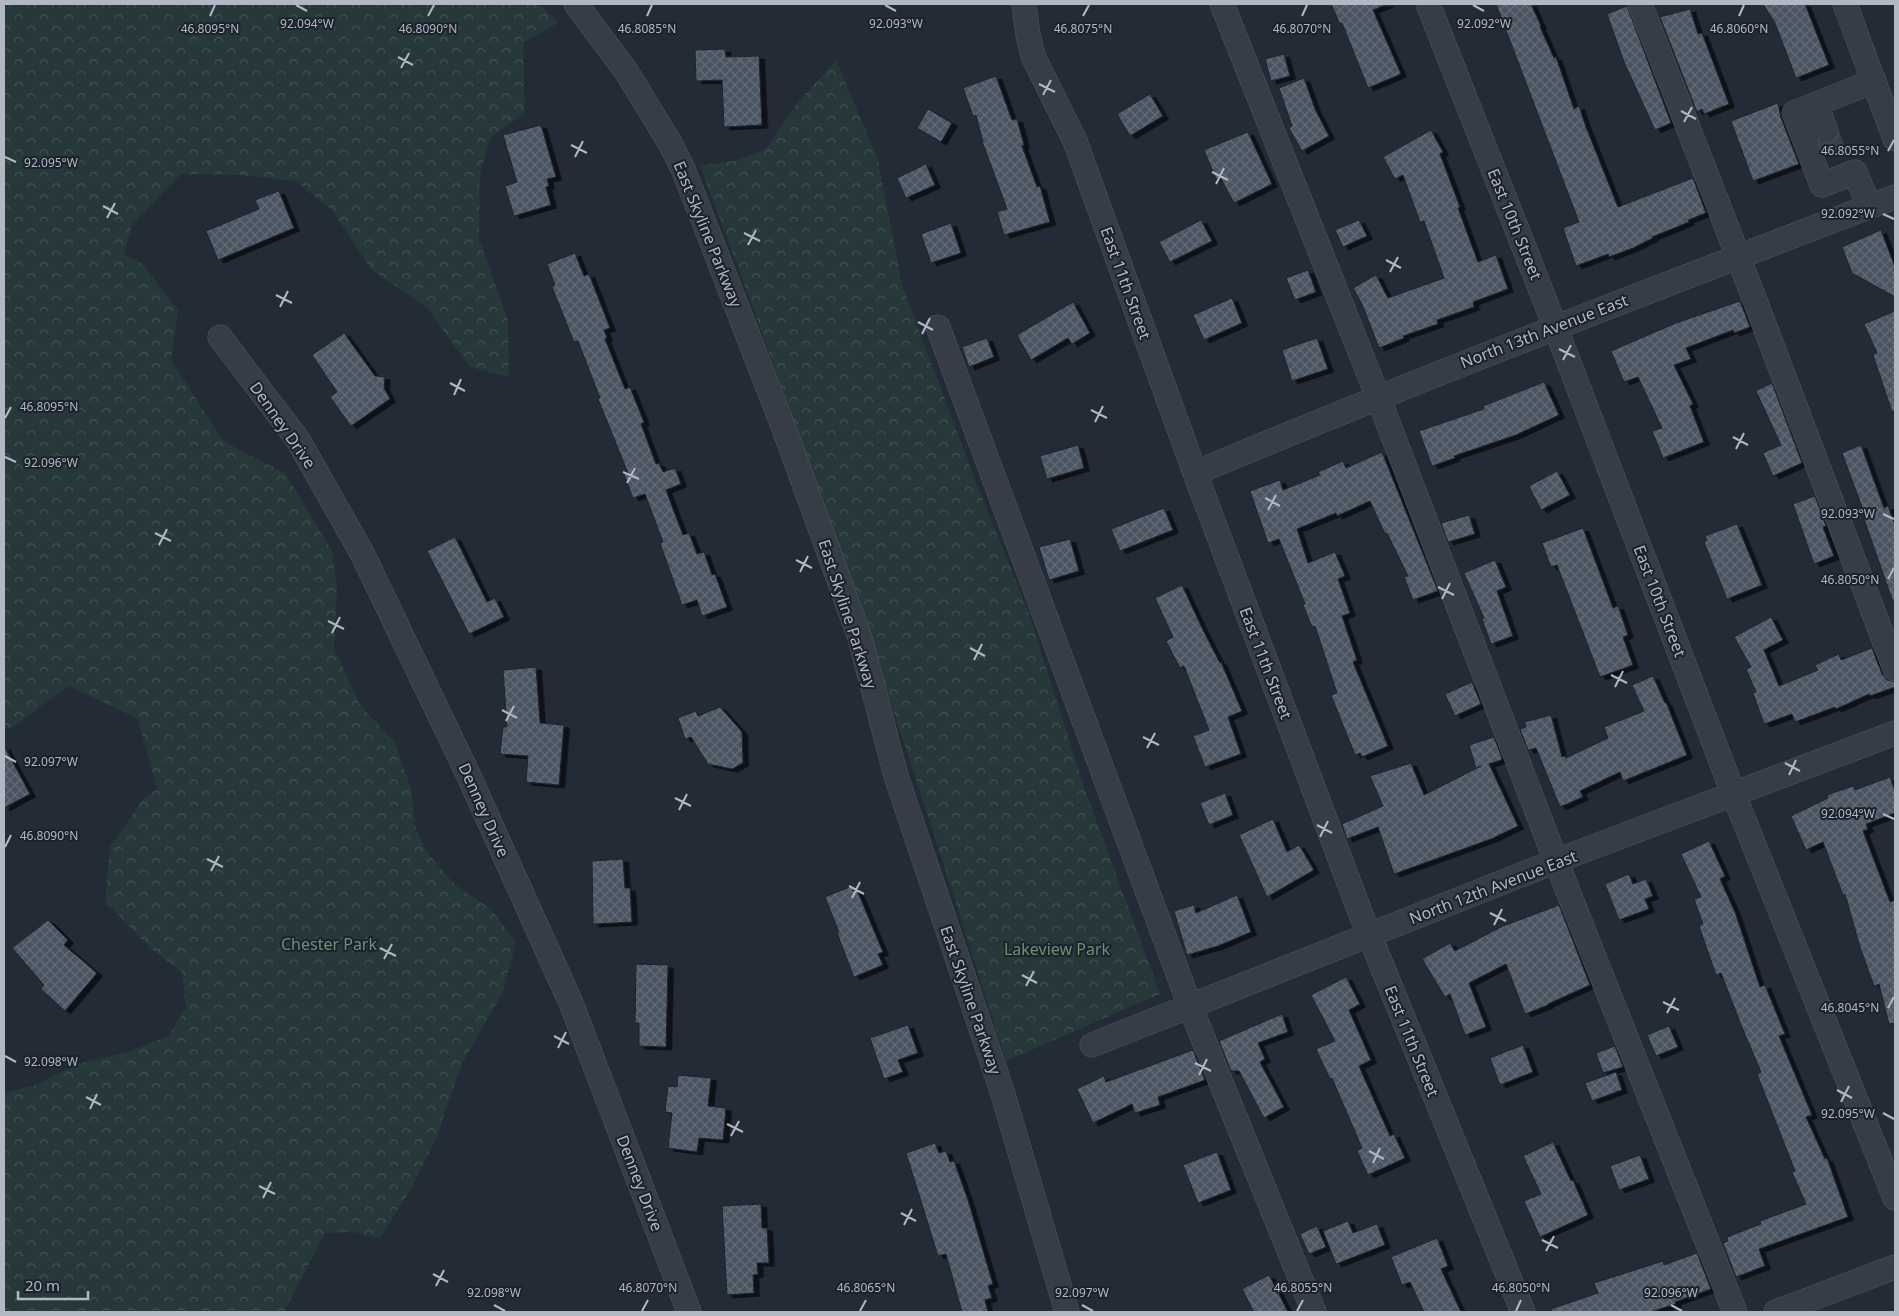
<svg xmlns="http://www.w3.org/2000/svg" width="1899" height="1316" viewBox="0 0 1899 1316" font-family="'Noto Sans',sans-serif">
	<defs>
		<pattern id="forest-crowns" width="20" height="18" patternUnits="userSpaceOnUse" patternTransform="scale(1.25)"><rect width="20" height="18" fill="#263839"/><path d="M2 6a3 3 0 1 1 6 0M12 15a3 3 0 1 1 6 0" fill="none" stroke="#435354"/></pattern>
		<pattern id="building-cross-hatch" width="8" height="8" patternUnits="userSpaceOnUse" patternTransform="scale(1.25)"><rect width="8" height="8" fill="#4b5562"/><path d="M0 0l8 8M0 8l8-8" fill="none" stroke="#636b77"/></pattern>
		<filter id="shadow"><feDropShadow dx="5.5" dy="3" stdDeviation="0" flood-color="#0009"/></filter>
	</defs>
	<rect width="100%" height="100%" fill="#232b37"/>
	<path fill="url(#forest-crowns)" d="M 4,4 L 540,4 L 558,23 L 523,43 L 525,113 L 491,137 L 480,173 L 479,238 L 508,321 L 509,377 L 470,367 L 427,308 L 371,269 L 332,210 L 295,181 L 240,175 L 181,174 L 132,225 L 124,255 L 142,263 L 178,310 L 171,360 L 222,439 L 241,451 L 285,473 L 332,551 L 337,589 L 334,648 L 360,705 L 395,743 L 411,789 L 415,826 L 425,850 L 455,885 L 491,909 L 516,942 L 503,992 L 461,1065 L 437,1136 L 412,1187 L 380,1238 L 353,1232 L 325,1233 L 284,1312 L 4,1312 L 4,1093 L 36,1085 L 77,1064 L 128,1052 L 168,1036 L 186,1008 L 182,972 L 150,948 L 105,901 L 110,847 L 144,798 L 157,789 L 138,719 L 69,686 L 13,727 L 4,728 Z
		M 836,60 L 878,160 L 902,285 L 977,485 L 1028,611 L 1085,790 L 1160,994 L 1006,1061 C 912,760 812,461 700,166 L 737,160 L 766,149 L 795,106 Z"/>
	<path fill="url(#building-cross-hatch)" stroke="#1d242e" filter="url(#shadow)" d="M 1331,4 L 1388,4 L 1373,10 L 1401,74 L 1368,88 L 1342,23 L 1340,24 Z
		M 1496,4 L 1531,4 L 1541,26 L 1540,27 L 1554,58 L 1556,57 L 1574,109 L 1579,106 L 1586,127 L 1618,207 L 1693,178 L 1706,213 L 1688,220 L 1689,222 L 1652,237 L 1653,238 L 1633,248 L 1609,257 L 1608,254 L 1576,266 L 1563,228 L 1579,222 Z
		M 1763,4 L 1805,4 L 1829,65 L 1796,78 L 1775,23 Z
		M 1627,6 L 1671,123 L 1655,130 L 1624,62 L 1607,14 Z
		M 1690,9 L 1698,34 L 1702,33 L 1729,104 L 1704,114 L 1702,109 L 1697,112 L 1660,17 Z
		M 725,49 L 726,57 L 759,56 L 762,125 L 724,127 L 722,80 L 696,81 L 695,50 Z
		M 1284,54 L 1290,76 L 1271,81 L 1265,59 Z
		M 996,76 L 1012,120 L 1017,119 L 1024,145 L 1022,146 L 1037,187 L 1040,186 L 1050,222 L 1004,235 L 997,212 L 1007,209 L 982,141 L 983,142 L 976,115 L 973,116 L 963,88 Z
		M 1304,78 L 1315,109 L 1329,136 L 1302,151 L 1289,128 L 1292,126 L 1279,88 Z
		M 1150,94 L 1163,116 L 1130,136 L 1117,114 Z
		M 1778,103 L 1781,118 L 1799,164 L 1753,181 L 1731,121 Z
		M 928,109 L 952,123 L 941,142 L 917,128 Z
		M 541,125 L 556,177 L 547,179 L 549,186 L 546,187 L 551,205 L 514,216 L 505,186 L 517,182 L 503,135 Z
		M 1431,130 L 1443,152 L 1440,154 L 1460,207 L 1458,208 L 1478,262 L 1496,255 L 1508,289 L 1473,302 L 1474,307 L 1437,320 L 1438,324 L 1403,336 L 1404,338 L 1379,348 L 1362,304 L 1353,288 L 1376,275 L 1388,298 L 1444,278 L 1424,221 L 1420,222 L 1403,175 L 1395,179 L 1383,157 Z
		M 1248,132 L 1272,184 L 1234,203 L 1220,177 L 1216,179 L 1204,150 Z
		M 926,164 L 935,185 L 906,198 L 897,178 Z
		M 279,191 L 294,228 L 218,260 L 206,231 L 259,209 L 255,200 Z
		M 1201,220 L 1212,241 L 1170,262 L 1159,242 Z
		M 1359,220 L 1367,236 L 1343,247 L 1335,230 Z
		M 951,223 L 961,253 L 931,263 L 921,234 Z
		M 1881,230 L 1895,267 L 1895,297 L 1852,273 L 1842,247 Z
		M 575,253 L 584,276 L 589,274 L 610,328 L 604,330 L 607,338 L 605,339 L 625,389 L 630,387 L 644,422 L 641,424 L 656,464 L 659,463 L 663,472 L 675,468 L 681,484 L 666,490 L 683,535 L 689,533 L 697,554 L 704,552 L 712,575 L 715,574 L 727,607 L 702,616 L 697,600 L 682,605 L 660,543 L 663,542 L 645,494 L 633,498 L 624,474 L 628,473 L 598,399 L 600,398 L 578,341 L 574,342 L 552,287 L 555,285 L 547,264 Z
		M 1308,270 L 1316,292 L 1295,300 L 1286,278 Z
		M 1232,298 L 1242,323 L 1204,340 L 1193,315 Z
		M 1740,301 L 1750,327 L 1734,333 L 1733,330 L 1686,348 L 1691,359 L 1674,365 L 1693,404 L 1690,406 L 1704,442 L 1663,458 L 1652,431 L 1662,428 L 1638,377 L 1624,382 L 1611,351 L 1676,323 Z
		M 1073,302 L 1090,333 L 1072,344 L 1068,338 L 1031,360 L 1017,335 Z
		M 1895,311 L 1895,411 L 1892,412 L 1873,355 L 1877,353 L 1864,324 Z
		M 344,333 L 375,376 L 385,377 L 384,388 L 390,399 L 351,426 L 330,397 L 337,392 L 312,355 Z
		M 987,338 L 994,357 L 969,367 L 962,347 Z
		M 1317,338 L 1328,369 L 1292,381 L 1282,350 Z
		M 1544,382 L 1559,415 L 1516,435 L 1454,456 L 1455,458 L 1432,466 L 1419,431 L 1484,409 L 1483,406 Z
		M 1772,383 L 1802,463 L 1773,476 L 1763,453 L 1781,445 L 1756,391 Z
		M 1078,445 L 1084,468 L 1047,479 L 1040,456 Z
		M 1861,445 L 1884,508 L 1888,506 L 1895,525 L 1895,601 L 1893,602 L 1863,516 L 1865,515 L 1842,453 Z
		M 1382,452 L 1438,591 L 1413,600 L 1404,577 L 1408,576 L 1387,533 L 1385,534 L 1370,501 L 1337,516 L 1336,513 L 1297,529 L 1308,563 L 1335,552 L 1345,576 L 1338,579 L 1350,613 L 1342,616 L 1357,660 L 1353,662 L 1388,746 L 1362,757 L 1360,753 L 1355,755 L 1331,695 L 1337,693 L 1315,626 L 1312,627 L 1303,605 L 1305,604 L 1279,539 L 1268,543 L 1250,491 L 1280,480 L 1283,490 L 1320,475 L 1318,472 L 1343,461 L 1346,468 Z
		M 1557,471 L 1570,495 L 1541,510 L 1529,486 Z
		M 1815,496 L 1826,526 L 1823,527 L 1834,556 L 1814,564 L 1793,504 Z
		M 1164,508 L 1173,530 L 1120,551 L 1111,529 Z
		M 1469,515 L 1475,534 L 1448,542 L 1441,523 Z
		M 1737,524 L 1762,585 L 1727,599 L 1704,542 L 1707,540 L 1705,536 Z
		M 1583,528 L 1613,608 L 1618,606 L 1628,635 L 1623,637 L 1633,665 L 1600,677 L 1557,565 L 1551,567 L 1542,543 Z
		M 455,537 L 487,602 L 495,598 L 504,617 L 469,634 L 427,551 Z
		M 1070,539 L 1079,571 L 1049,580 L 1039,547 Z
		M 1495,560 L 1506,587 L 1497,591 L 1513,636 L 1491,644 L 1482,619 L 1484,618 L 1464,573 Z
		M 1182,585 L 1203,630 L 1220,663 L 1221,662 L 1242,711 L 1228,717 L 1241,754 L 1205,767 L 1193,736 L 1209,730 L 1184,666 L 1180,668 L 1166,641 L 1173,637 L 1155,598 Z
		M 1771,617 L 1783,640 L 1764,650 L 1779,686 L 1818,670 L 1815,665 L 1839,654 L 1841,660 L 1872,648 L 1882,674 L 1887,680 L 1895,682 L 1895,687 L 1870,696 L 1869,694 L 1836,709 L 1835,707 L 1795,722 L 1792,714 L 1764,724 L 1753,693 L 1756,692 L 1746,669 L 1751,667 L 1734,637 Z
		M 536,667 L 540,723 L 564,725 L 559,785 L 526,782 L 528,756 L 500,754 L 503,727 L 507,727 L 503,670 Z
		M 1653,676 L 1665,703 L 1666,702 L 1687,755 L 1623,781 L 1620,772 L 1580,791 L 1583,797 L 1560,807 L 1536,748 L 1528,750 L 1520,729 L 1526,727 L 1525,722 L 1551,715 L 1562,757 L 1565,756 L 1566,758 L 1608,738 L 1604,727 L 1644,711 L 1632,685 Z
		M 1472,682 L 1481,704 L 1455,716 L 1445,694 Z
		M 720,707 L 742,732 L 743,763 L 732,769 L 708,764 L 691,737 L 685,739 L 678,718 L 696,711 L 698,716 Z
		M 1494,737 L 1502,758 L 1501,760 L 1489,764 L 1518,826 L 1491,839 L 1394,874 L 1378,827 L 1347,839 L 1342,824 L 1383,806 L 1370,776 L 1411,763 L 1424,795 L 1481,766 L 1476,768 L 1469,745 Z
		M 4,746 L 30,794 L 4,808 Z
		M 1890,777 L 1895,791 L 1895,813 L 1866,824 L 1868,829 L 1863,831 L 1890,902 L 1895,900 L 1895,1023 L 1889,1024 L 1879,984 L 1874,986 L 1860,947 L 1845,894 L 1843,895 L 1823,842 L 1806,850 L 1791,816 L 1828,798 L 1827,795 L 1853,786 L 1855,790 Z
		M 1225,793 L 1233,815 L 1209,825 L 1200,803 Z
		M 1273,819 L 1287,852 L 1299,845 L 1314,870 L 1267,897 L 1239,835 Z
		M 1709,841 L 1725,876 L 1720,879 L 1735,912 L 1760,987 L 1765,985 L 1785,1034 L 1779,1036 L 1812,1115 L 1806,1117 L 1825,1159 L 1827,1158 L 1848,1217 L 1759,1249 L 1765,1266 L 1736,1277 L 1723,1243 L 1728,1241 L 1727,1237 L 1761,1224 L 1760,1221 L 1806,1204 L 1792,1172 L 1795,1171 L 1757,1074 L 1761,1072 L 1741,1025 L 1721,973 L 1716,975 L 1699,926 L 1703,924 L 1694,899 L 1701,897 L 1681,854 Z
		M 623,859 L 625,888 L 630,888 L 632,922 L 593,924 L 592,861 Z
		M 1629,874 L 1633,884 L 1646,879 L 1653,896 L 1645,899 L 1649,909 L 1619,920 L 1605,884 Z
		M 852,886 L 853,891 L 857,890 L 883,952 L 878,954 L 883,965 L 854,977 L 837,933 L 839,932 L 825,897 Z
		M 1237,895 L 1251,932 L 1218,946 L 1187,955 L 1174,911 L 1194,905 L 1196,913 Z
		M 1559,905 L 1590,985 L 1548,1004 L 1548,1005 L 1525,1014 L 1506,964 L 1469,983 L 1486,1027 L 1465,1035 L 1450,994 L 1445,997 L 1422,959 L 1450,943 L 1455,951 L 1503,926 Z
		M 48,920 L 68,940 L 64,945 L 97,973 L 65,1011 L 41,989 L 44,985 L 12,948 Z
		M 636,964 L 668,965 L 666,1047 L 639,1046 L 639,1023 L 635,1023 Z
		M 1346,977 L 1360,1004 L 1349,1010 L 1371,1060 L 1359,1066 L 1390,1136 L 1394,1134 L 1405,1158 L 1368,1175 L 1357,1151 L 1362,1148 L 1332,1078 L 1330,1079 L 1316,1049 L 1335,1041 L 1311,995 Z
		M 1282,1014 L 1288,1032 L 1258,1043 L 1265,1059 L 1260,1062 L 1284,1107 L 1264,1118 L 1239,1071 L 1231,1071 L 1219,1041 Z
		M 908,1025 L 918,1053 L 898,1060 L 903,1072 L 884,1079 L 870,1038 Z
		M 1669,1026 L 1678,1047 L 1656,1056 L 1647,1035 Z
		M 1523,1045 L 1533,1072 L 1500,1085 L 1490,1058 Z
		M 1615,1046 L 1623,1067 L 1603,1073 L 1596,1053 Z
		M 1193,1050 L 1205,1080 L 1158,1097 L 1160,1105 L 1135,1113 L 1132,1104 L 1093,1123 L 1077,1089 L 1104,1076 L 1106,1082 Z
		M 1616,1072 L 1622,1090 L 1592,1101 L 1585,1083 Z
		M 678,1075 L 711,1078 L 708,1106 L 726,1108 L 723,1140 L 699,1138 L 697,1152 L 668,1148 L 672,1113 L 665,1112 L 668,1086 L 677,1087 Z
		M 1553,1142 L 1571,1181 L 1573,1180 L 1588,1215 L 1540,1237 L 1524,1201 L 1541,1194 L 1523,1156 Z
		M 935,1143 L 939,1153 L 946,1151 L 950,1162 L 954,1161 L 968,1200 L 993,1284 L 988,1286 L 992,1298 L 985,1300 L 988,1312 L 962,1312 L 946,1254 L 938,1256 L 925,1214 L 906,1153 Z
		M 1217,1152 L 1231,1190 L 1198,1203 L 1183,1165 Z
		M 1640,1155 L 1649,1179 L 1619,1190 L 1610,1166 Z
		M 761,1204 L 762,1228 L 767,1228 L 769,1263 L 757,1263 L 758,1274 L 753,1275 L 754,1293 L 727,1295 L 722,1206 Z
		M 1348,1221 L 1353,1233 L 1377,1224 L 1385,1245 L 1336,1264 L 1323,1231 Z
		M 1317,1226 L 1326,1247 L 1309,1254 L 1300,1234 Z
		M 1437,1238 L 1448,1266 L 1441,1269 L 1461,1312 L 1424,1312 L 1410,1282 L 1402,1285 L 1391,1257 Z
		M 1697,1253 L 1711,1289 L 1675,1302 L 1676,1304 L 1650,1312 L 1552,1312 L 1551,1309 L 1598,1293 L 1594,1283 L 1663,1261 L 1664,1265 Z
		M 1269,1275 L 1288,1312 L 1254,1312 L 1242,1289 Z"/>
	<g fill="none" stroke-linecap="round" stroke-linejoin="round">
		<path stroke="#38404c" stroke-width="24" stroke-dasharray="24 12" stroke-linecap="butt" d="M 1826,131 L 1839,165"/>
		<defs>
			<path id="minor" d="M 576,4 L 626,71 L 670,143 L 683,169 L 709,235 L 786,434 L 860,638 L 896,776 L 1002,1091 L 1067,1312
				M 1024,4 L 1028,35 L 1033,56 L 1075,141 L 1195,473 L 1360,912 L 1523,1312
				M 1222,4 L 1378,397 L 1556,861 L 1735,1312
				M 1428,4 L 1555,326 L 1734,795 L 1895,1198
				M 1640,4 L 1738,256 L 1895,669
				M 1845,4 L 1895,139
				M 1816,104 L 1826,131
				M 1869,206 L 1855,172 L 1822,185 L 1794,113 L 1874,81
				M 938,327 L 1190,1006 L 1314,1312
				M 220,337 L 298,440 L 362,553 L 467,772 L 571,1003 L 689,1312
				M 1195,473 C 1427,376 1661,286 1895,197
				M 1092,1045 L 1556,861 L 1895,733
				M 1776,1312 L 1895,1267"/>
		</defs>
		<use href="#minor" stroke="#515862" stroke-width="25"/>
		<use href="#minor" stroke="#363d47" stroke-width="24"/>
	</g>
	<path fill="none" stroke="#b1b8c4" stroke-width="2" d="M 296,5 L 307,11M 885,5 L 896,11M 1473,5 L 1484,11M 210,16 L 215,5M 428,16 L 434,5M 647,16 L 652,5M 1083,16 L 1089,5M 1302,16 L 1307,5M 1739,16 L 1744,5M 398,57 L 413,65M 401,68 L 409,53M 1039,84 L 1055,92M 1043,95 L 1051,80M 1681,111 L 1696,119M 1684,122 L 1692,107M 571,145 L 587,153M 1888,151 L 1894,140M 5,157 L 16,162M 575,157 L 583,141M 1212,172 L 1228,180M 1216,184 L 1224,168M 103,206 L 118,214M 1883,214 L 1894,219M 107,218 L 115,203M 744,233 L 760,241M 748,245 L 756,230M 1386,260 L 1401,268M 1390,272 L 1398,257M 276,295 L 292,303M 280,307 L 288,291M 918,322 L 933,330M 922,334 L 930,318M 1559,349 L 1575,357M 1563,360 L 1571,345M 450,383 L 465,391M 454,395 L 461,379M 1091,410 L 1107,418M 5,418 L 11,407M 1095,422 L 1103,406M 1733,437 L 1748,445M 1736,449 L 1744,433M 5,457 L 16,462M 623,472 L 639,479M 627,483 L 635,468M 1265,498 L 1280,506M 1268,510 L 1276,495M 1883,514 L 1894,519M 155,533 L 171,541M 159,545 L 167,529M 796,560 L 812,568M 800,572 L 808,556M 1888,579 L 1894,568M 1438,587 L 1454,595M 1442,599 L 1450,583M 328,621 L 344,629M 332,633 L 340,617M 970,648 L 985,656M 974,660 L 982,644M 1611,675 L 1627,683M 1615,687 L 1623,671M 502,710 L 517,718M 506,721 L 514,706M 1143,737 L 1159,745M 1147,748 L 1155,733M 5,756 L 16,762M 1785,763 L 1800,771M 1789,775 L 1796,760M 675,798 L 691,806M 679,810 L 687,794M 1883,814 L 1894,819M 1317,825 L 1332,833M 1320,837 L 1328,821M 5,847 L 11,835M 207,859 L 223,867M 211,871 L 219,856M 849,886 L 864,894M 852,898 L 860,882M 1490,913 L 1506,921M 1494,925 L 1502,909M 380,948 L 396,956M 384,959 L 392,944M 1022,975 L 1037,983M 1026,986 L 1034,971M 1663,1002 L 1679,1010M 1888,1008 L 1894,997M 1667,1013 L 1675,998M 554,1036 L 569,1044M 558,1048 L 566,1032M 5,1056 L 16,1062M 1195,1063 L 1211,1071M 1199,1075 L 1207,1059M 1837,1090 L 1852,1098M 86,1097 L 101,1105M 1841,1102 L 1849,1086M 90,1109 L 97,1094M 1883,1113 L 1894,1119M 727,1124 L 743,1132M 731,1136 L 739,1121M 1369,1151 L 1384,1159M 1373,1163 L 1380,1148M 259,1186 L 275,1194M 263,1198 L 271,1182M 901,1213 L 916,1221M 904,1225 L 912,1209M 1542,1240 L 1558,1248M 1546,1251 L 1554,1236M 433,1274 L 448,1282M 436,1286 L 444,1270M 494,1305 L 505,1311M 1082,1305 L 1093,1311M 1671,1305 L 1682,1311M 642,1311 L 648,1300M 860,1311 L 866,1300M 1297,1311 L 1303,1300M 1516,1311 L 1521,1300"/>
	<g text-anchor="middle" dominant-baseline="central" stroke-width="4" stroke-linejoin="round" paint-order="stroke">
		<g font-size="16" fill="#b1b8c4" stroke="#1b222c">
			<text transform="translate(1515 224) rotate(68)">East 10th Street</text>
			<text transform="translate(708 234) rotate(68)">East Skyline Parkway</text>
			<text transform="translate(1126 283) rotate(70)">East 11th Street</text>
			<text transform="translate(1544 331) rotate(-21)">North 13th Avenue East</text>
			<text transform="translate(283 425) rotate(55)">Denney Drive</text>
			<text transform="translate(1660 601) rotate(69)">East 10th Street</text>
			<text transform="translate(848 614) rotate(72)">East Skyline Parkway</text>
			<text transform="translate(1266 663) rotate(69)">East 11th Street</text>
			<text transform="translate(484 810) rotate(66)">Denney Drive</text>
			<text transform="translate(1493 887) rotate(-21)">North 12th Avenue East</text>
			<text transform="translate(971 1000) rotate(71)">East Skyline Parkway</text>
			<text transform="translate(1412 1041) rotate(68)">East 11th Street</text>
			<text transform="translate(640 1183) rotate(69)">Denney Drive</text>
		</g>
		<g font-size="16" fill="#6a9273" stroke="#1b222c">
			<text x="329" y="944">Chester Park</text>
			<text x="1057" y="949">Lakeview Park</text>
		</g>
	</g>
	<g font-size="12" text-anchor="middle" fill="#b1b8c4" stroke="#1b222c" stroke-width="4" stroke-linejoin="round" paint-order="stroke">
		<text x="307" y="28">92.094°W</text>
		<text x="896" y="28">92.093°W</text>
		<text x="1484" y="28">92.092°W</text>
		<text x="210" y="33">46.8095°N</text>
		<text x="428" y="33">46.8090°N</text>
		<text x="647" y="33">46.8085°N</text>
		<text x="1083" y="33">46.8075°N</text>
		<text x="1302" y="33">46.8070°N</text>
		<text x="1739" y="33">46.8060°N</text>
		<text x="1850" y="155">46.8055°N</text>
		<text x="51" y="167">92.095°W</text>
		<text x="1848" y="218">92.092°W</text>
		<text x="49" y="411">46.8095°N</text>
		<text x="51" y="467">92.096°W</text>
		<text x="1848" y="518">92.093°W</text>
		<text x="1850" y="584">46.8050°N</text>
		<text x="51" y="766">92.097°W</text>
		<text x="1848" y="818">92.094°W</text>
		<text x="49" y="840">46.8090°N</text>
		<text x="1850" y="1012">46.8045°N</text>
		<text x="51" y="1066">92.098°W</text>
		<text x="1848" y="1118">92.095°W</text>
		<text x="648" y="1292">46.8070°N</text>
		<text x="866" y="1292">46.8065°N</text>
		<text x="1303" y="1292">46.8055°N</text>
		<text x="1521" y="1292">46.8050°N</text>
		<text x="494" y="1297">92.098°W</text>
		<text x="1082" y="1297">92.097°W</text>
		<text x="1671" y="1297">92.096°W</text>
	</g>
	<rect width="1899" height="1316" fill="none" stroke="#b1b8c4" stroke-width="10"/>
	<path d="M18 1291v8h70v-8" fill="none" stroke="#b1b8c4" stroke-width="2.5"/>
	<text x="25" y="1291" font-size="15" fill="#b1b8c4" stroke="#1b222c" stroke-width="4" paint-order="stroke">20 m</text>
</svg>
